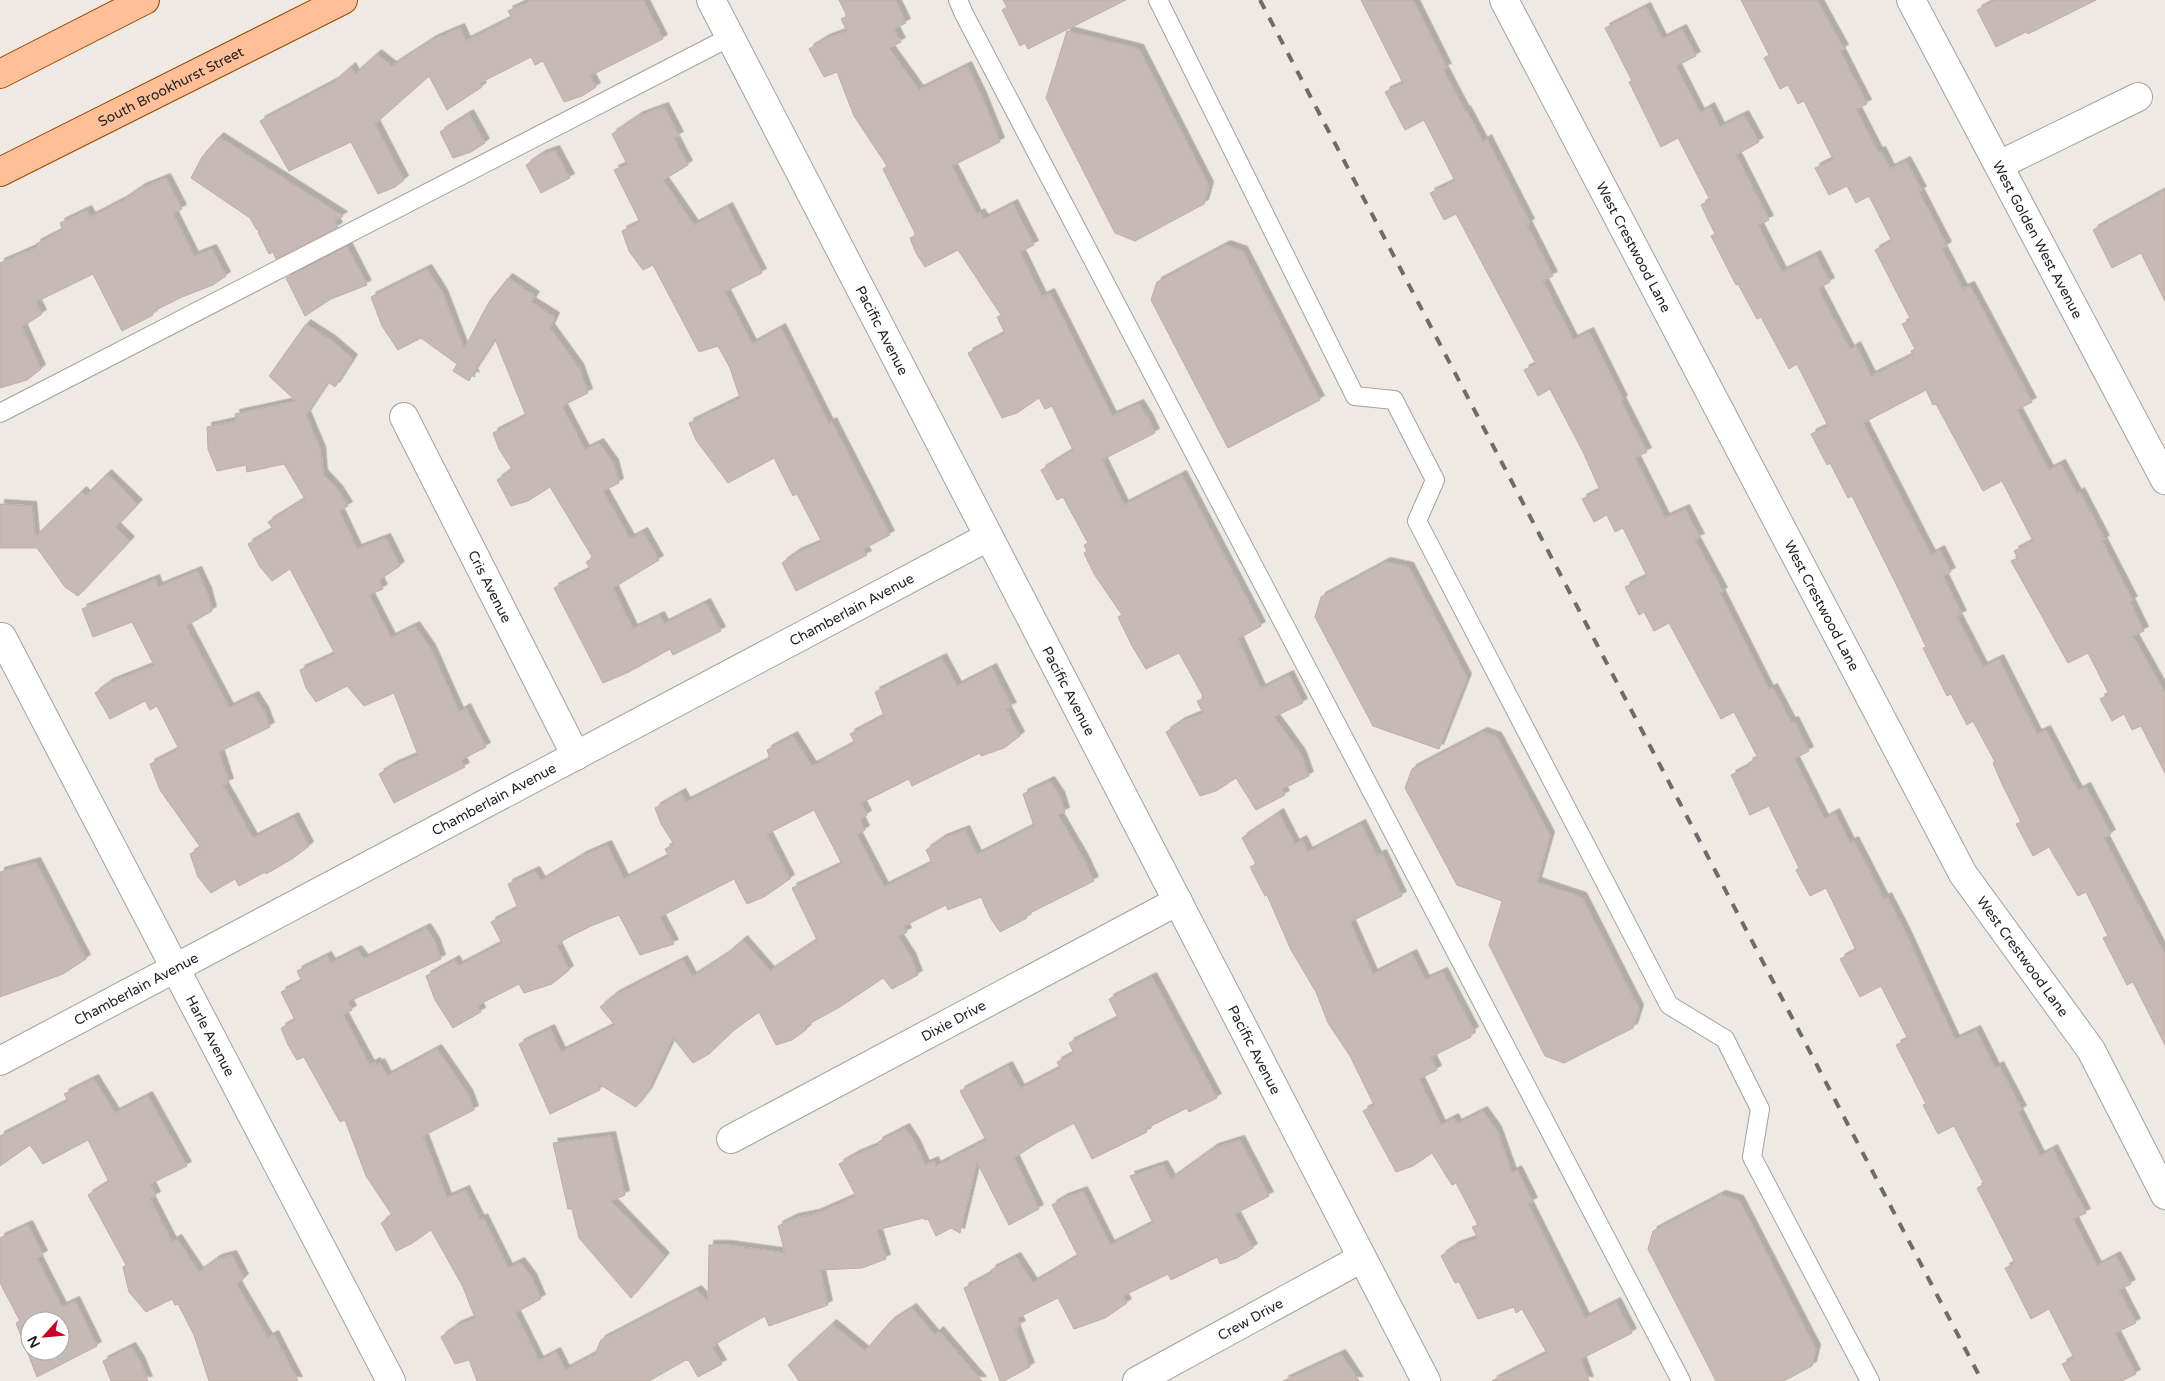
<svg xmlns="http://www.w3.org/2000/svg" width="2165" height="1381" viewBox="0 0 2165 1381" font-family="'Varela Round',sans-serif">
	<defs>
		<filter id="shadow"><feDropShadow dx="4.5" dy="-4.5" stdDeviation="0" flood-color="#0004"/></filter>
	</defs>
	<rect width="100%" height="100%" fill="#efe9e3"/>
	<path fill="#c7bab6" stroke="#c2aca5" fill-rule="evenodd" filter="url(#shadow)" d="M 531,0 L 643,0 L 663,39 L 590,76 L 596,87 L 582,96 L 564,102 L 543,61 L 535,65 L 531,57 L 480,83 L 482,87 L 447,110 L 429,76 L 375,124 L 404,180 L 395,187 L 378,194 L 351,142 L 289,171 L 260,121 L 334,82 L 351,67 L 355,74 L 377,54 L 392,66 L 432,40 L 460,28 L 466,41 L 512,18 L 508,11 Z
		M 839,0 L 895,0 L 906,23 L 894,29 L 901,42 L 889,48 L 919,90 L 967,66 L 982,97 L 1000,142 L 952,166 L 977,215 L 980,213 L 984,219 L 1013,204 L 1034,245 L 1020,252 L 1042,297 L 1050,293 L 1112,416 L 1139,404 L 1148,418 L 1155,433 L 1102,460 L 1124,505 L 1182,475 L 1261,626 L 1238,639 L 1261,689 L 1289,675 L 1303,703 L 1274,717 L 1301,754 L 1309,776 L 1282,789 L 1285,795 L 1256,810 L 1236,778 L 1216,791 L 1200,796 L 1166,732 L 1181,722 L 1203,713 L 1197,701 L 1204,698 L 1179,653 L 1146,669 L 1132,646 L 1118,617 L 1122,615 L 1094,574 L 1084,553 L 1087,551 L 1084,545 L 1088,543 L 1063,497 L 1057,500 L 1041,470 L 1073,450 L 1052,406 L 1045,409 L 1039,398 L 1017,413 L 1002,418 L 968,353 L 1005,333 L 997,317 L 1001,315 L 958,250 L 925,267 L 916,253 L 910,238 L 916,235 L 883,169 L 887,166 L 854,116 L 837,72 L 824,77 L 809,49 L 825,39 L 847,31 L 841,19 L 847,16 Z
		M 1003,0 L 1126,0 L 1028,49 L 1025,43 L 1020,46 L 1002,10 L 1007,7 Z
		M 1361,0 L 1413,0 L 1447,68 L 1443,69 L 1465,111 L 1466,110 L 1483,142 L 1487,139 L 1530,223 L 1527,225 L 1553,276 L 1543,281 L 1573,340 L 1589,332 L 1623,400 L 1621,401 L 1647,452 L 1635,458 L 1665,518 L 1685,509 L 1700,538 L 1695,540 L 1723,592 L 1720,593 L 1769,690 L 1773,688 L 1791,722 L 1794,721 L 1809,751 L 1794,759 L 1824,819 L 1835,813 L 1850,843 L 1854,841 L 1884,899 L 1887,897 L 1905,932 L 1955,1040 L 1976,1030 L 1995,1068 L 1999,1066 L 2022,1110 L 2018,1112 L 2040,1156 L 2053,1149 L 2086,1213 L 2073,1219 L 2097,1266 L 2116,1256 L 2131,1284 L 2119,1290 L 2136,1323 L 2115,1333 L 2136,1374 L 2122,1381 L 2071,1381 L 2062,1364 L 2074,1358 L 2049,1309 L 2031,1319 L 2005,1268 L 2015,1263 L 1977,1188 L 1984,1184 L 1954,1126 L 1938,1134 L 1923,1105 L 1926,1104 L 1896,1045 L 1908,1039 L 1881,986 L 1860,997 L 1840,959 L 1856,950 L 1826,888 L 1810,896 L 1796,870 L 1799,868 L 1769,806 L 1750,815 L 1731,775 L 1749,766 L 1748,763 L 1758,758 L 1734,712 L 1721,719 L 1669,623 L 1654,631 L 1644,612 L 1639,615 L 1625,587 L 1647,576 L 1623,528 L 1615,532 L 1607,515 L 1594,522 L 1582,499 L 1600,490 L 1583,452 L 1550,389 L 1538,396 L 1524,370 L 1536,364 L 1456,214 L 1444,220 L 1430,193 L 1455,181 L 1424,120 L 1405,130 L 1385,92 L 1403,83 Z
		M 1741,0 L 1817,0 L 1844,49 L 1840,51 L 1867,104 L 1856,109 L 1878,152 L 1881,151 L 1890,169 L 1906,161 L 1922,191 L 1919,192 L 1947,246 L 1942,249 L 1963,289 L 1970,286 L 2032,402 L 2017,410 L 2049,470 L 2061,464 L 2077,494 L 2080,492 L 2105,540 L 2102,541 L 2133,601 L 2130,602 L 2144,631 L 2133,636 L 2165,693 L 2165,773 L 2141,726 L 2132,730 L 2124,714 L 2112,721 L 2100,699 L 2109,694 L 2088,653 L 2068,663 L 2011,561 L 2018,558 L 2014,551 L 2033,541 L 2002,481 L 1983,491 L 1936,404 L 1933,405 L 1926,390 L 1863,423 L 1931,555 L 1940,550 L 1951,572 L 1943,576 L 1962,615 L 1957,617 L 1983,667 L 1999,659 L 2037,734 L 2046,730 L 2078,791 L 2086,787 L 2111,834 L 2104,838 L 2165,955 L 2165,1045 L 2133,982 L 2127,985 L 2103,938 L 2108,936 L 2086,892 L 2078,896 L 2049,847 L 2033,856 L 2016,824 L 2021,822 L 2002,784 L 1993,763 L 1995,762 L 1973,721 L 1967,725 L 1951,694 L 1947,696 L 1923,648 L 1926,647 L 1898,588 L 1852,496 L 1848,498 L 1830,463 L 1827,465 L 1811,434 L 1828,426 L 1797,364 L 1789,369 L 1761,317 L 1757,319 L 1738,284 L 1736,285 L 1711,236 L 1715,234 L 1701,205 L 1710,200 L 1678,138 L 1661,147 L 1629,82 L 1632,81 L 1605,28 L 1646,7 L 1662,39 L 1682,29 L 1696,56 L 1676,66 L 1700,113 L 1710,107 L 1720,127 L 1744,115 L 1759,142 L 1736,155 L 1769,220 L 1758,225 L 1782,272 L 1816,255 L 1830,282 L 1818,289 L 1850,350 L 1856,346 L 1871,376 L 1913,355 L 1911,351 L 1915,349 L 1902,324 L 1911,320 L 1875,250 L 1892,241 L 1869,196 L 1856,203 L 1847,186 L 1829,195 L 1815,168 L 1833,159 L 1804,101 L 1798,104 L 1788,85 L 1780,89 L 1764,58 L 1769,55 Z
		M 1996,0 L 2096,0 L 2028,34 L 2026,32 L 1996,47 L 1977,10 Z
		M 1067,31 L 1139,49 L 1209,186 L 1204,204 L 1135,241 L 1115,233 L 1046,98 Z
		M 664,107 L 679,136 L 674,138 L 688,165 L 663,180 L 694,225 L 728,207 L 762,273 L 725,292 L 752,344 L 781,328 L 829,424 L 832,422 L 890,535 L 863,549 L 867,555 L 796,591 L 782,563 L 796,553 L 822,542 L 797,494 L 793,496 L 774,458 L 728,483 L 696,440 L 689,423 L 740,398 L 730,368 L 718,346 L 699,352 L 653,265 L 643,270 L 629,251 L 622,231 L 640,222 L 614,170 L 627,164 L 612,134 L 639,116 Z
		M 469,114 L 485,143 L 471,152 L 453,158 L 440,132 Z
		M 219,137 L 343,216 L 335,221 L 338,227 L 276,259 L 273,252 L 269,254 L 258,232 L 260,231 L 256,229 L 250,218 L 191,178 L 202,157 Z
		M 555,150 L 570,178 L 541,193 L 526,165 L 541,155 Z
		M 166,178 L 182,209 L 173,214 L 194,256 L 212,249 L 226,276 L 213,285 L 182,297 L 152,312 L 153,315 L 122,331 L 93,274 L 36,302 L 42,314 L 22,327 L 41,369 L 27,380 L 0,388 L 0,263 L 37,247 L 36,244 L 63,230 L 60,223 L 87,210 L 91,217 L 122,201 L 141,188 Z
		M 2165,190 L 2165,301 L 2141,253 L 2112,268 L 2093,230 Z
		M 1226,245 L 1243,251 L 1320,400 L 1228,448 L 1151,300 L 1157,282 Z
		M 347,246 L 367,285 L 331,299 L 305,316 L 286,278 Z
		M 427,269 L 443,294 L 464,349 L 489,302 L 508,278 L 535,296 L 531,302 L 555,317 L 550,328 L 579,368 L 588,393 L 562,406 L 585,450 L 599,443 L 614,464 L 619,483 L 603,491 L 630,539 L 643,532 L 659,560 L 613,588 L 633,629 L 660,616 L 664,624 L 706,603 L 721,631 L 673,655 L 670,649 L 629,672 L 603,683 L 554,588 L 590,569 L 586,562 L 593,558 L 550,487 L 528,501 L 511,506 L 497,480 L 512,469 L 499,449 L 493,433 L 526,416 L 495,339 L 473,373 L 475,377 L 472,375 L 469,381 L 453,371 L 457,364 L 421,338 L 398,350 L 382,326 L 371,297 Z
		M 306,324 L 331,340 L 353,359 L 335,387 L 328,382 L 306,415 L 321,451 L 323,474 L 338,490 L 348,506 L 339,511 L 357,549 L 386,538 L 400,566 L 379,580 L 383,589 L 369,595 L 391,638 L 415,626 L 431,649 L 459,712 L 466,708 L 486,747 L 461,760 L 465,767 L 394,803 L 379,774 L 394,765 L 418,755 L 394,693 L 364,706 L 347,686 L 316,702 L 306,688 L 300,670 L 335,654 L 290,569 L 272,581 L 260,567 L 248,544 L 273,529 L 268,522 L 305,499 L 284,464 L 247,472 L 246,465 L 217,471 L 208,449 L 207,427 L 236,421 L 235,414 L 296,401 L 269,376 Z
		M 107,474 L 138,504 L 116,527 L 130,541 L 78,596 L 65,587 L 37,548 L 0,548 L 0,504 L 32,506 L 35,537 L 82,491 L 86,495 Z
		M 1386,562 L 1409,567 L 1467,678 L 1439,749 L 1373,726 L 1315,617 L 1321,597 Z
		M 197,571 L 207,592 L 212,611 L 186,626 L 229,708 L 254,696 L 264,711 L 270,727 L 219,752 L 229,783 L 223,785 L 253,838 L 294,817 L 309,846 L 292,859 L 266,874 L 265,872 L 239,886 L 235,879 L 211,893 L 198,877 L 190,854 L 201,848 L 160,790 L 150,764 L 179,749 L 157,706 L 150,710 L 145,701 L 110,719 L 95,693 L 109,683 L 154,665 L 132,622 L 93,637 L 82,609 L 155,579 L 158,587 Z
		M 942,658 L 957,686 L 992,668 L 1012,707 L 1006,709 L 1020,736 L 1004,748 L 981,756 L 980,753 L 912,786 L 909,779 L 861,803 L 867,815 L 860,819 L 865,830 L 857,835 L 884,887 L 932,863 L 926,850 L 942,839 L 965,830 L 977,855 L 1034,826 L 1023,794 L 1050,781 L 1060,796 L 1065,812 L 1058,815 L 1083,858 L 1094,881 L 1026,915 L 1027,918 L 1000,932 L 991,919 L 981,897 L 948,910 L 946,905 L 904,926 L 907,932 L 898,937 L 911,957 L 918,975 L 892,989 L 883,978 L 840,1007 L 805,1026 L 807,1029 L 792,1040 L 776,1045 L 759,1012 L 733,1031 L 709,1054 L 693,1063 L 673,1038 L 647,1093 L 636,1107 L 599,1084 L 600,1090 L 550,1114 L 519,1044 L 550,1029 L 561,1052 L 615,1025 L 600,1007 L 615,995 L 683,960 L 692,977 L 726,955 L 743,940 L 770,971 L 817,940 L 792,888 L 842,864 L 814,810 L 767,834 L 790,879 L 764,897 L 747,904 L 734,879 L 660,917 L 674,944 L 640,955 L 619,915 L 591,926 L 561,941 L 562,943 L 557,946 L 569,970 L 552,984 L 524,993 L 519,984 L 478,1005 L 481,1012 L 453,1028 L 435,1000 L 426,976 L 455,960 L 458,966 L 502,943 L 491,922 L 518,908 L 508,884 L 535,871 L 541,881 L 582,856 L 607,845 L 624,879 L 669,856 L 665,849 L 674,844 L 661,824 L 655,808 L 681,793 L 686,802 L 770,759 L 767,750 L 793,736 L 812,766 L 855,743 L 850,734 L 884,716 L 875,692 Z
		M 1483,732 L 1497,737 L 1550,836 L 1537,882 L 1582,897 L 1639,1009 L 1633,1028 L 1564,1063 L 1545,1056 L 1489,945 L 1502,901 L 1457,885 L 1405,788 L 1412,769 Z
		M 1279,813 L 1295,844 L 1302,840 L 1308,852 L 1361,824 L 1377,856 L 1382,854 L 1402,896 L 1350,922 L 1373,974 L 1412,954 L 1425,980 L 1443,972 L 1474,1031 L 1470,1034 L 1471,1037 L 1431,1057 L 1437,1070 L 1419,1079 L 1441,1125 L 1454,1118 L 1457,1124 L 1483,1111 L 1497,1131 L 1512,1173 L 1517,1170 L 1533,1202 L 1528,1204 L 1585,1318 L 1616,1302 L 1632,1333 L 1581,1359 L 1589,1381 L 1492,1381 L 1547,1353 L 1522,1309 L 1516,1313 L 1514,1307 L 1478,1319 L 1459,1282 L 1455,1283 L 1441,1256 L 1455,1246 L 1478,1238 L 1472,1227 L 1478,1225 L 1456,1183 L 1452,1185 L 1432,1153 L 1413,1166 L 1396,1172 L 1363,1111 L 1374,1105 L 1350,1056 L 1328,1023 L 1316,992 L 1291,950 L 1267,895 L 1265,896 L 1250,867 L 1256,864 L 1242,838 Z
		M 36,862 L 86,959 L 63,974 L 0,997 L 0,872 Z
		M 426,928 L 435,942 L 441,959 L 348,1002 L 352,1010 L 343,1015 L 370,1065 L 376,1062 L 377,1065 L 380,1063 L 387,1076 L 437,1049 L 468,1094 L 474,1110 L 423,1136 L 447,1198 L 465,1190 L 480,1220 L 483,1218 L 508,1268 L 520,1262 L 532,1278 L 541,1299 L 515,1313 L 539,1361 L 556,1352 L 565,1370 L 595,1354 L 601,1340 L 697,1290 L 708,1302 L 709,1245 L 727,1245 L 785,1253 L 778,1226 L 794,1218 L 815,1214 L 856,1196 L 839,1164 L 855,1155 L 879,1145 L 878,1142 L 905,1128 L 915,1143 L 925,1165 L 934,1161 L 936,1166 L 986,1140 L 960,1091 L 1008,1066 L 1020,1089 L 1060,1068 L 1057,1062 L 1074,1053 L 1069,1043 L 1118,1018 L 1109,999 L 1152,977 L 1217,1098 L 1189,1112 L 1187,1108 L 1145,1129 L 1147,1132 L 1092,1159 L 1074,1123 L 1037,1143 L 1014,1158 L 1039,1209 L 1009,1225 L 977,1162 L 960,1233 L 951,1228 L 936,1236 L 928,1219 L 925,1220 L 923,1218 L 877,1230 L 886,1259 L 862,1268 L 820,1270 L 828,1305 L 769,1326 L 765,1316 L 715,1344 L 716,1346 L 712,1347 L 722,1364 L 698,1377 L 689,1361 L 686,1360 L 649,1381 L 477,1381 L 469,1360 L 455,1364 L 441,1337 L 456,1326 L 475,1318 L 463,1287 L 431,1230 L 411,1244 L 396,1251 L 381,1223 L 392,1215 L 366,1176 L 345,1120 L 340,1122 L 304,1057 L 297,1060 L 288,1045 L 281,1028 L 295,1020 L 281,992 L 302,981 L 297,971 L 327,956 L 331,963 L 357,950 L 364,959 Z
		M 94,1079 L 115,1113 L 148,1096 L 187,1166 L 150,1184 L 156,1196 L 150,1199 L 172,1242 L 177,1239 L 199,1272 L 217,1259 L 232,1255 L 244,1278 L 237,1285 L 268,1338 L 274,1335 L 298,1381 L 209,1381 L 194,1335 L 178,1304 L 175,1305 L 172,1299 L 146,1312 L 129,1292 L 123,1267 L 126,1265 L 88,1195 L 109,1182 L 88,1140 L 43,1164 L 30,1145 L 0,1166 L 0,1136 L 68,1101 L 64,1094 Z
		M 611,1136 L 625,1195 L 611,1201 L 665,1257 L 631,1298 L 579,1238 L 572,1209 L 568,1209 L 553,1143 Z
		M 1240,1140 L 1269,1196 L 1235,1214 L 1253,1248 L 1237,1258 L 1220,1264 L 1217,1257 L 1171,1280 L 1168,1274 L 1123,1296 L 1127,1303 L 1105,1318 L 1074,1329 L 1058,1298 L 1017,1318 L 1021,1325 L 1015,1328 L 1030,1367 L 1004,1381 L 1000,1381 L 964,1288 L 992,1273 L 991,1270 L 1016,1257 L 1033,1283 L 1078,1256 L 1052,1205 L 1064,1198 L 1083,1191 L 1110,1245 L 1153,1223 L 1130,1176 L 1163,1165 L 1171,1179 L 1214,1148 Z
		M 1721,1195 L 1739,1200 L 1816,1349 L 1812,1366 L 1784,1381 L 1716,1381 L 1648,1249 L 1653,1231 Z
		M 28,1225 L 43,1255 L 37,1258 L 62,1307 L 75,1301 L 97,1346 L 37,1377 L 16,1323 L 20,1321 L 0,1283 L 0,1238 ZM 30,1321 L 60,1321 L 60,1351 L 30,1351 Z
		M 912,1308 L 935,1335 L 939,1331 L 982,1381 L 799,1381 L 788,1365 L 832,1324 L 865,1351 L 890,1322 Z
		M 131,1347 L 140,1361 L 148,1381 L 111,1381 L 103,1361 Z
		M 1341,1354 L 1359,1381 L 1283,1381 Z"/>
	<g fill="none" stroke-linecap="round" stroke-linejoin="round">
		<defs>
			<path id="lane" d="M 958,0 L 964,14 L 1681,1381
				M 1158,0 L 1355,396 L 1394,400 L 1435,480 L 1417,521 L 1669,1005 L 1725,1039 L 1760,1109 L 1752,1157 L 1870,1381
				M 0,413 L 730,37"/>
			<g id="street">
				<path id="s1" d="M 711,0 L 1426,1381"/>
				<path id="s2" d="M 1504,0 L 1963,874 L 2091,1050 L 2165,1195"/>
				<path id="s3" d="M 1911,0 L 2165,480"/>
				<path d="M 1999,165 L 2138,97"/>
				<path id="s4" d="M 404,417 L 576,756"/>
				<path id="s5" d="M 2,637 L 391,1381"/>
				<path id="s6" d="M 0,1061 L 988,537"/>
				<path id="s7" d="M 731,1139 L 1178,901"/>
				<path id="s8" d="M 1137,1381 L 1362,1258"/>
			</g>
			<g id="primary">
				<path d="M 0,74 L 145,0"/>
				<path id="s9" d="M 0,172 L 343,0"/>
			</g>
		</defs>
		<use href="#lane" stroke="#a2a2a2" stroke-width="20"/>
		<use href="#street" stroke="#a2a2a2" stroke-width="30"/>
		<use href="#primary" stroke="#984800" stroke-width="30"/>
		<use href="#lane" stroke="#fff" stroke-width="18"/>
		<use href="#street" stroke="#fff" stroke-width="28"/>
		<use href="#primary" stroke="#ffbf99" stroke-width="28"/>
		<path stroke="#6c6c6c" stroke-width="4" stroke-dasharray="10 10" stroke-linecap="butt" d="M 1260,0 L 1982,1381"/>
	</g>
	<g text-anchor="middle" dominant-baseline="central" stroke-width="4" stroke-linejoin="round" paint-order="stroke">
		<g font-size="14" fill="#1e1e1e" stroke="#fff">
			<text stroke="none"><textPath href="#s9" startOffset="191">South Brookhurst Street</textPath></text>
			<text stroke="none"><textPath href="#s3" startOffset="271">West Golden West Avenue</textPath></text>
			<text stroke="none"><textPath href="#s2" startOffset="279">West Crestwood Lane</textPath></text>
			<text stroke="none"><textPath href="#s1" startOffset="372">Pacific Avenue</textPath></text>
			<text stroke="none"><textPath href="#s4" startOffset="190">Cris Avenue</textPath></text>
			<text stroke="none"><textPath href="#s2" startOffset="684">West Crestwood Lane</textPath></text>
			<text stroke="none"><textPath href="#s6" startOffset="964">Chamberlain Avenue</textPath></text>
			<text stroke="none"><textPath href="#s1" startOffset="778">Pacific Avenue</textPath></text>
			<text stroke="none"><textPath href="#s6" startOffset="559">Chamberlain Avenue</textPath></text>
			<text stroke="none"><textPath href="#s2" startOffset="1089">West Crestwood Lane</textPath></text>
			<text stroke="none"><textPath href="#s6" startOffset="154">Chamberlain Avenue</textPath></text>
			<text stroke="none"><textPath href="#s7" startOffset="252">Dixie Drive</textPath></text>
			<text stroke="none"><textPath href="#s5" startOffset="450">Harle Avenue</textPath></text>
			<text stroke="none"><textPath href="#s1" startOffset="1182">Pacific Avenue</textPath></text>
			<text stroke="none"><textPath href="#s8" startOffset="129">Crew Drive</textPath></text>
		</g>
	</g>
	<g transform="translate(45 1336) rotate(243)"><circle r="24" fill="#ffffff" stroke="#a5a5a5"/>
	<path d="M0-4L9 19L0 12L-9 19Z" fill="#cc0027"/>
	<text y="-8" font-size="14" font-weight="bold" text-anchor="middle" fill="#1e1e1e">N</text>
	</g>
</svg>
